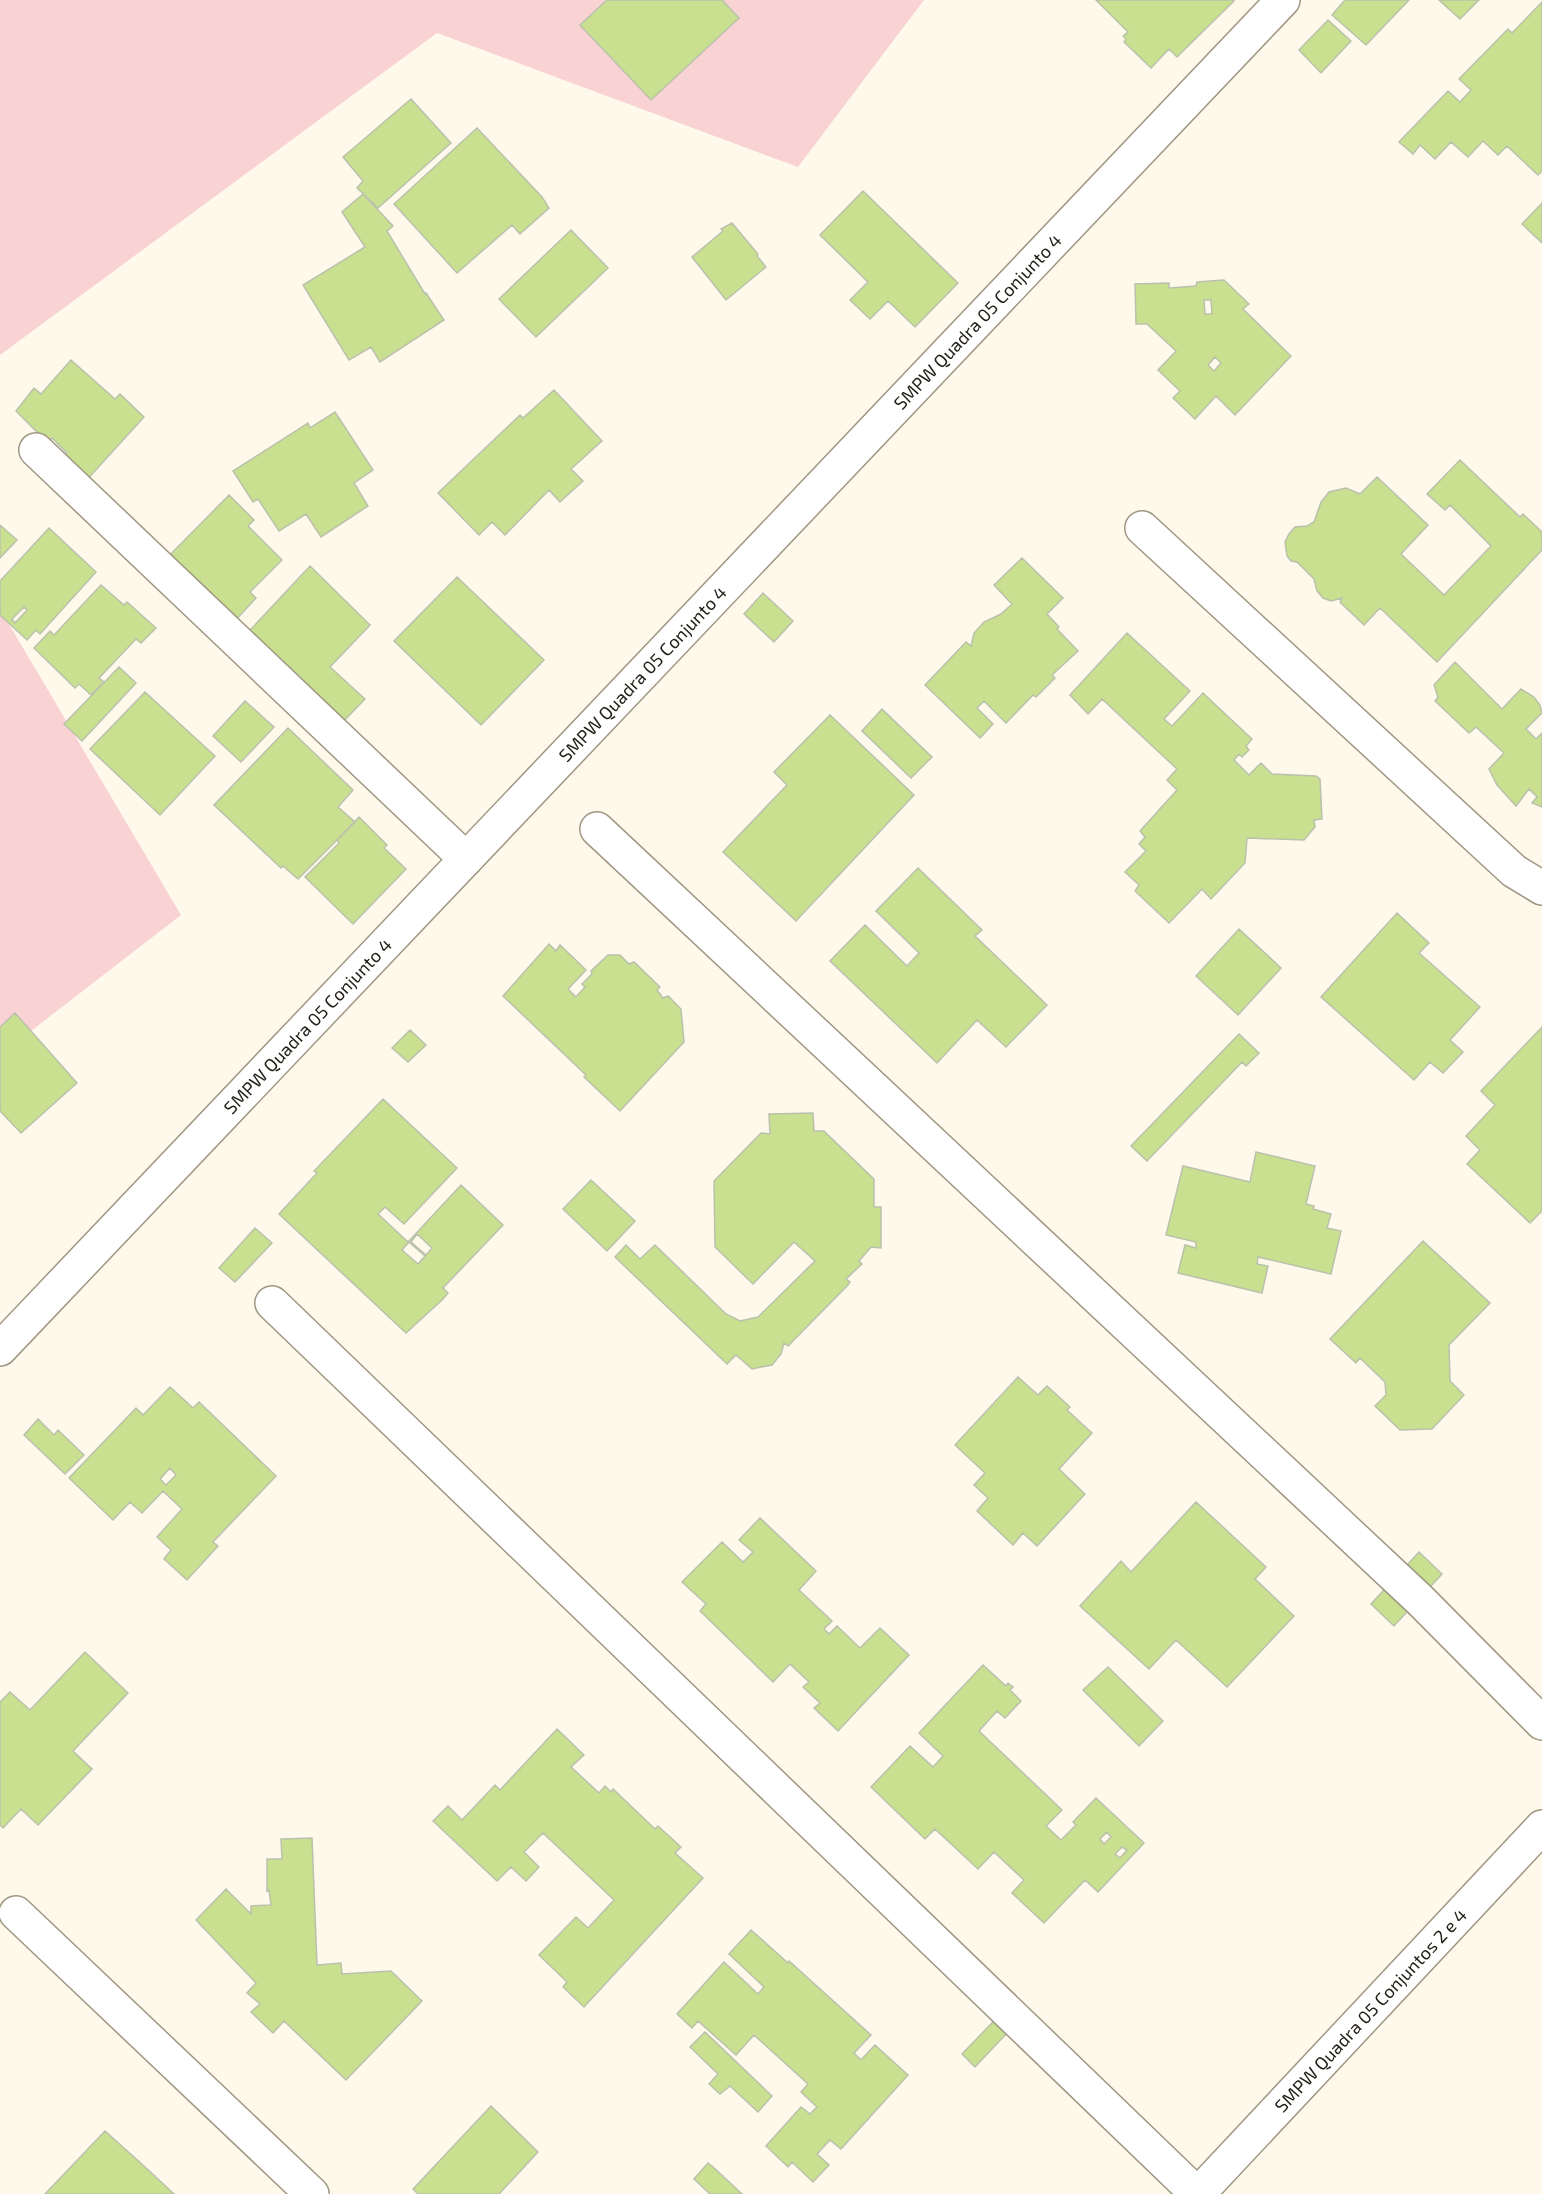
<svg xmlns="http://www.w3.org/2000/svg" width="1542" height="2194" viewBox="0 0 1542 2194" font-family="'Exo 2',sans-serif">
	<rect width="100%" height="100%" fill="#fff9ec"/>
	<path fill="#f9d3d3" d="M 0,0 L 924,0 L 798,167 L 437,33 L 0,355 Z
		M 0,609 L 181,915 L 0,1055 Z"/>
	<path fill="#c8e08f" stroke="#bac1ac" stroke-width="1.5" fill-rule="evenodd" d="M 607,0 L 722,0 L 739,18 L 651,100 L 580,25 Z
		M 1096,0 L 1232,0 L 1234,1 L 1177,57 L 1169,49 L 1151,68 L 1124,42 L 1126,39 L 1123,36 L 1128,32 Z
		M 1345,0 L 1409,0 L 1366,45 L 1332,15 Z
		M 1439,0 L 1479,0 L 1460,19 Z
		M 1542,2 L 1542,171 L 1538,175 L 1507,146 L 1498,155 L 1483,141 L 1468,157 L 1451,142 L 1435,159 L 1420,145 L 1413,154 L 1399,142 L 1448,91 L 1460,102 L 1471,90 L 1459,79 L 1508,29 L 1512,33 Z
		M 1328,20 L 1351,41 L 1321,73 L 1299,50 Z
		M 411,99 L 451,143 L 378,208 L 357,188 L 363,181 L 343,157 Z
		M 477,128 L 542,197 L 549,208 L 520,234 L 512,225 L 457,273 L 394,204 Z
		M 863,191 L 958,283 L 915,327 L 888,301 L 870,319 L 850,300 L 868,282 L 820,235 Z
		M 363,194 L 393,226 L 387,231 L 425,294 L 426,293 L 444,320 L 380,362 L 371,347 L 349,360 L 303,285 L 365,247 L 342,212 Z
		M 1542,203 L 1542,243 L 1522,224 Z
		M 732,223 L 758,254 L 757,256 L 766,267 L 726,300 L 692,257 L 723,231 L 721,229 Z
		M 571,230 L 608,268 L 536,337 L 499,299 Z
		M 1224,280 L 1249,304 L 1243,309 L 1291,356 L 1235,415 L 1216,396 L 1195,419 L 1173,398 L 1180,391 L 1158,370 L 1176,351 L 1147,324 L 1136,324 L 1135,284 L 1169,283 L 1169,288 L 1196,286 L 1197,282 ZM 1204,300 L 1211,300 L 1212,314 L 1205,314 ZM 1215,357 L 1221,363 L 1214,371 L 1208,365 Z
		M 71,360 L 115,399 L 120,394 L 144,417 L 84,483 L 60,461 L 67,453 L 52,438 L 49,441 L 44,439 L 16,411 L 34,388 L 41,394 Z
		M 554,390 L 602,441 L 571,469 L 583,481 L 560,502 L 549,490 L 505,535 L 492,522 L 479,535 L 438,493 L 520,415 L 523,418 Z
		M 335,412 L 373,470 L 354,483 L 368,506 L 321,537 L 306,514 L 279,531 L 258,499 L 253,502 L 233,471 L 308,423 L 310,428 Z
		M 1460,460 L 1520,517 L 1523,514 L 1542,532 L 1542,550 L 1437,662 L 1380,608 L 1364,625 L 1340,602 L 1342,598 L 1331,601 L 1323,598 L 1317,591 L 1314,579 L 1297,562 L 1291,561 L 1287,556 L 1285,542 L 1289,534 L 1295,527 L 1307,526 L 1314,522 L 1321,502 L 1329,492 L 1346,488 L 1360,494 L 1377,477 L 1428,525 L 1401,554 L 1444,595 L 1491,546 L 1450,505 L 1445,510 L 1427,494 Z
		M 229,495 L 254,520 L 248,526 L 282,560 L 250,592 L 256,598 L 235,621 L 200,587 L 202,584 L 193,576 L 189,580 L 167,558 Z
		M 0,525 L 17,540 L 0,558 Z
		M 49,528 L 96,572 L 40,634 L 36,630 L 27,640 L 0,615 L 0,581 ZM 24,607 L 27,610 L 15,623 L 12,619 Z
		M 1022,558 L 1063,598 L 1047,614 L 1059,627 L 1057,629 L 1078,651 L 1052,675 L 1055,678 L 1036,697 L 1033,695 L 1006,723 L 984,701 L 977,708 L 993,724 L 980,738 L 925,685 L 966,642 L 971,646 L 974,633 L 984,622 L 1001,614 L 1012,604 L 994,585 Z
		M 310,566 L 370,625 L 330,667 L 365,699 L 338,727 L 238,643 Z
		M 457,577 L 544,660 L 481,725 L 394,641 Z
		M 101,585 L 124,605 L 127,602 L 156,628 L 141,643 L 136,639 L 99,678 L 104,682 L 91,695 L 79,684 L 75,688 L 34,648 L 50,631 L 54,635 Z
		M 763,593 L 793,621 L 774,642 L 744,614 Z
		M 1127,633 L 1190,691 L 1164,719 L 1172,726 L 1203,693 L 1252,739 L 1246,746 L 1249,750 L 1242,757 L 1239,754 L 1234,760 L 1249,775 L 1261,763 L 1272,774 L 1316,776 L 1320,779 L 1322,819 L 1314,820 L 1315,827 L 1304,840 L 1247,838 L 1245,863 L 1211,899 L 1202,889 L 1169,923 L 1135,891 L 1139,885 L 1125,872 L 1146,851 L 1139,844 L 1145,837 L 1140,831 L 1177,790 L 1167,780 L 1177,769 L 1102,699 L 1088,714 L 1070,695 Z
		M 1455,662 L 1502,709 L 1521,689 L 1534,697 L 1540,705 L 1542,713 L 1526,729 L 1536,739 L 1542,733 L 1542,807 L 1532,803 L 1537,797 L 1529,789 L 1516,806 L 1497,785 L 1489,769 L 1504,753 L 1476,727 L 1469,733 L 1435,701 L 1438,697 L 1434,685 Z
		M 119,667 L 136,683 L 82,741 L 64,724 Z
		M 145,692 L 215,756 L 160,815 L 90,749 Z
		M 245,701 L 274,727 L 241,762 L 213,736 Z
		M 882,709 L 932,757 L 911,778 L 862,731 Z
		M 830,715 L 914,795 L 796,921 L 723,852 L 787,785 L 774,772 Z
		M 288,728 L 353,790 L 338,807 L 355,822 L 298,879 L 283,866 L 281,868 L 214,805 Z
		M 359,817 L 387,845 L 384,848 L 406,869 L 353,924 L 305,877 L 339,843 L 337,840 Z
		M 918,868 L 982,930 L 975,936 L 1047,1005 L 1006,1047 L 977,1020 L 937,1063 L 830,961 L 865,925 L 907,966 L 919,953 L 876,911 Z
		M 1397,913 L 1429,943 L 1419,953 L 1480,1007 L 1450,1040 L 1463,1052 L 1443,1073 L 1430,1062 L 1414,1080 L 1321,997 Z
		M 1239,929 L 1281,968 L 1238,1015 L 1196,976 Z
		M 549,944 L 556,951 L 560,945 L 586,970 L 568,989 L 576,997 L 585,987 L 582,984 L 592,974 L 591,971 L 608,955 L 620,955 L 629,964 L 634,962 L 660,987 L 657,990 L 663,998 L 668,996 L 681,1009 L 684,1042 L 620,1111 L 584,1077 L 586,1075 L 503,996 Z
		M 15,1013 L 77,1083 L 21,1133 L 0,1111 L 0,1027 Z
		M 1542,1027 L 1542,1211 L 1530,1223 L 1467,1164 L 1480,1150 L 1466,1136 L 1495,1105 L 1481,1091 Z
		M 410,1030 L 426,1045 L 408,1062 L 392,1048 Z
		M 1239,1034 L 1259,1053 L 1246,1066 L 1242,1062 L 1147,1161 L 1131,1146 Z
		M 383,1099 L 457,1168 L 404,1224 L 385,1207 L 378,1214 L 408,1242 L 461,1185 L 503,1225 L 443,1288 L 448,1293 L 442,1300 L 406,1333 L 279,1214 L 317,1173 L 314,1171 ZM 417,1234 L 432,1248 L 426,1255 L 411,1242 ZM 409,1242 L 425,1256 L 418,1264 L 402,1250 Z
		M 813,1113 L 814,1131 L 824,1131 L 827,1134 L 874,1179 L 874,1207 L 881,1207 L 881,1248 L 871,1247 L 859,1261 L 862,1264 L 846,1279 L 850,1282 L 848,1285 L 788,1346 L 784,1343 L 781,1354 L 772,1365 L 752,1369 L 736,1355 L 727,1364 L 615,1257 L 626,1245 L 640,1259 L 655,1245 L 726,1314 L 740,1321 L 758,1317 L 815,1261 L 794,1242 L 753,1284 L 715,1247 L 714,1181 L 761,1133 L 770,1134 L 769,1114 Z
		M 1256,1152 L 1315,1166 L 1306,1204 L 1314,1206 L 1313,1209 L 1331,1214 L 1327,1228 L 1341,1231 L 1331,1274 L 1258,1257 L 1257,1264 L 1268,1266 L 1262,1293 L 1178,1273 L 1185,1245 L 1196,1248 L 1196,1242 L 1166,1235 L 1183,1166 L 1250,1182 Z
		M 591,1180 L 635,1221 L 607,1251 L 563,1209 Z
		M 255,1228 L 272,1243 L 235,1282 L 219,1268 Z
		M 1423,1241 L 1490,1303 L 1449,1345 L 1450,1381 L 1464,1395 L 1432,1429 L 1400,1430 L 1375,1406 L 1386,1395 L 1385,1382 L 1360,1358 L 1356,1363 L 1330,1339 Z
		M 1018,1377 L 1038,1395 L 1047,1386 L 1070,1407 L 1067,1410 L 1092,1433 L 1059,1469 L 1085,1494 L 1037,1546 L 1023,1533 L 1013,1545 L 977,1511 L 988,1498 L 974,1485 L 985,1473 L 955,1445 Z
		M 170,1387 L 193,1408 L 199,1402 L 276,1476 L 213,1542 L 218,1546 L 187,1580 L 164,1559 L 171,1550 L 157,1537 L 182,1509 L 163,1491 L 142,1513 L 130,1502 L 113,1520 L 69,1478 L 136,1408 L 143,1415 ZM 170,1468 L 176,1475 L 166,1485 L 160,1479 Z
		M 38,1419 L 54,1435 L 58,1430 L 84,1455 L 65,1474 L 24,1435 Z
		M 1196,1502 L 1266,1567 L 1255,1579 L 1294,1616 L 1227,1687 L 1176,1640 L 1149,1669 L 1080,1606 L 1121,1561 L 1131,1572 Z
		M 760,1518 L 816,1571 L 799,1590 L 832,1621 L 824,1629 L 829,1634 L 837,1626 L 860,1648 L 880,1628 L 909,1655 L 838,1731 L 814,1708 L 820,1703 L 803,1687 L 809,1682 L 790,1664 L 773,1682 L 700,1611 L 706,1604 L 682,1582 L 722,1542 L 743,1562 L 753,1552 L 739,1540 Z
		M 1419,1552 L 1442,1574 L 1394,1626 L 1371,1604 Z
		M 85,1652 L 128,1693 L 73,1751 L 92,1769 L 38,1825 L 21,1809 L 3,1828 L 0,1825 L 0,1702 L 10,1692 L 30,1710 Z
		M 983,1665 L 1006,1686 L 1008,1683 L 1013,1687 L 1010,1690 L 1021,1701 L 1005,1718 L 997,1711 L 979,1731 L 1062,1810 L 1046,1826 L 1061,1840 L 1076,1825 L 1073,1822 L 1096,1798 L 1144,1843 L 1098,1892 L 1085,1880 L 1044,1923 L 1012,1893 L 1024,1880 L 994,1852 L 978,1869 L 935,1829 L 925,1839 L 871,1787 L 910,1746 L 933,1767 L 943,1756 L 919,1733 ZM 1107,1832 L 1111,1837 L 1104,1844 L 1100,1839 ZM 1122,1847 L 1127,1850 L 1120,1858 L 1115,1854 Z
		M 1108,1667 L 1163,1721 L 1139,1746 L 1083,1690 Z
		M 557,1729 L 584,1755 L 571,1767 L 599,1793 L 605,1786 L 611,1792 L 613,1789 L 655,1829 L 658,1826 L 681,1847 L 675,1853 L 703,1878 L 584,2007 L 563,1987 L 567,1982 L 539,1955 L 576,1917 L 588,1928 L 614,1900 L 543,1833 L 524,1852 L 539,1867 L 526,1881 L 511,1867 L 497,1881 L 433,1821 L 448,1806 L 462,1820 L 495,1785 L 500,1790 Z
		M 312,1838 L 317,1965 L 341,1963 L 342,1974 L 391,1971 L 422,2001 L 346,2080 L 284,2021 L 273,2033 L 251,2012 L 260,2004 L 247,1993 L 256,1983 L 196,1920 L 226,1889 L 251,1914 L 251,1906 L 271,1905 L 269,1890 L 267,1891 L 267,1859 L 282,1859 L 281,1839 Z
		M 751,1930 L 788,1963 L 789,1961 L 871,2035 L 854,2053 L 861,2060 L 875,2045 L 908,2075 L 841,2149 L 830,2140 L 817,2154 L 829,2165 L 813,2182 L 792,2162 L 788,2167 L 766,2146 L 801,2107 L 810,2114 L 817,2107 L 801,2092 L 808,2084 L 754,2035 L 736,2055 L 698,2021 L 692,2028 L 677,2014 L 724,1962 L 758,1994 L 764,1987 L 729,1954 Z
		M 1015,1999 L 1028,2011 L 975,2067 L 962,2054 Z
		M 705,2032 L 772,2096 L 758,2112 L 730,2086 L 720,2094 L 709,2084 L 718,2074 L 690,2047 Z
		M 491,2106 L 538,2152 L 499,2194 L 418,2194 L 413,2189 Z
		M 105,2131 L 144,2166 L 174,2194 L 45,2194 Z
		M 708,2163 L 712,2166 L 742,2194 L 710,2194 L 694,2179 Z"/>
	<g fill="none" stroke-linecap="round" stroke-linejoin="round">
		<defs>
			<g id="minor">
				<path d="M 36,450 L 466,859"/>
				<path d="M 1142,528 L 1514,871 L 1542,888"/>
				<path d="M 597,829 L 1420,1600 L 1542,1723"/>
				<path d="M 272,1303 L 1197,2194"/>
				<path id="s1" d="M 0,1349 L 1283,0"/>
				<path d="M 16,1913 L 312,2194"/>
				<path id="s2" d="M 1198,2194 L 1542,1827"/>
			</g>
		</defs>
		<use href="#minor" stroke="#a09783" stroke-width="36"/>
		<use href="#minor" stroke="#fff" stroke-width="33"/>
	</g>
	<g text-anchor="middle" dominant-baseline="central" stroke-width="4.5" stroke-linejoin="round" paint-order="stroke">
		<g font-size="18" fill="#221f17" stroke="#fff9ec">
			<text stroke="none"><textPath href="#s1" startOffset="1418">SMPW Quadra 05 Conjunto 4</textPath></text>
			<text stroke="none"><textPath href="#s1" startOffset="932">SMPW Quadra 05 Conjunto 4</textPath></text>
			<text stroke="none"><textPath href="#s1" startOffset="446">SMPW Quadra 05 Conjunto 4</textPath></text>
			<text stroke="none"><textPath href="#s2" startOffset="252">SMPW Quadra 05 Conjuntos 2 e 4</textPath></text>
		</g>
	</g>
</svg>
